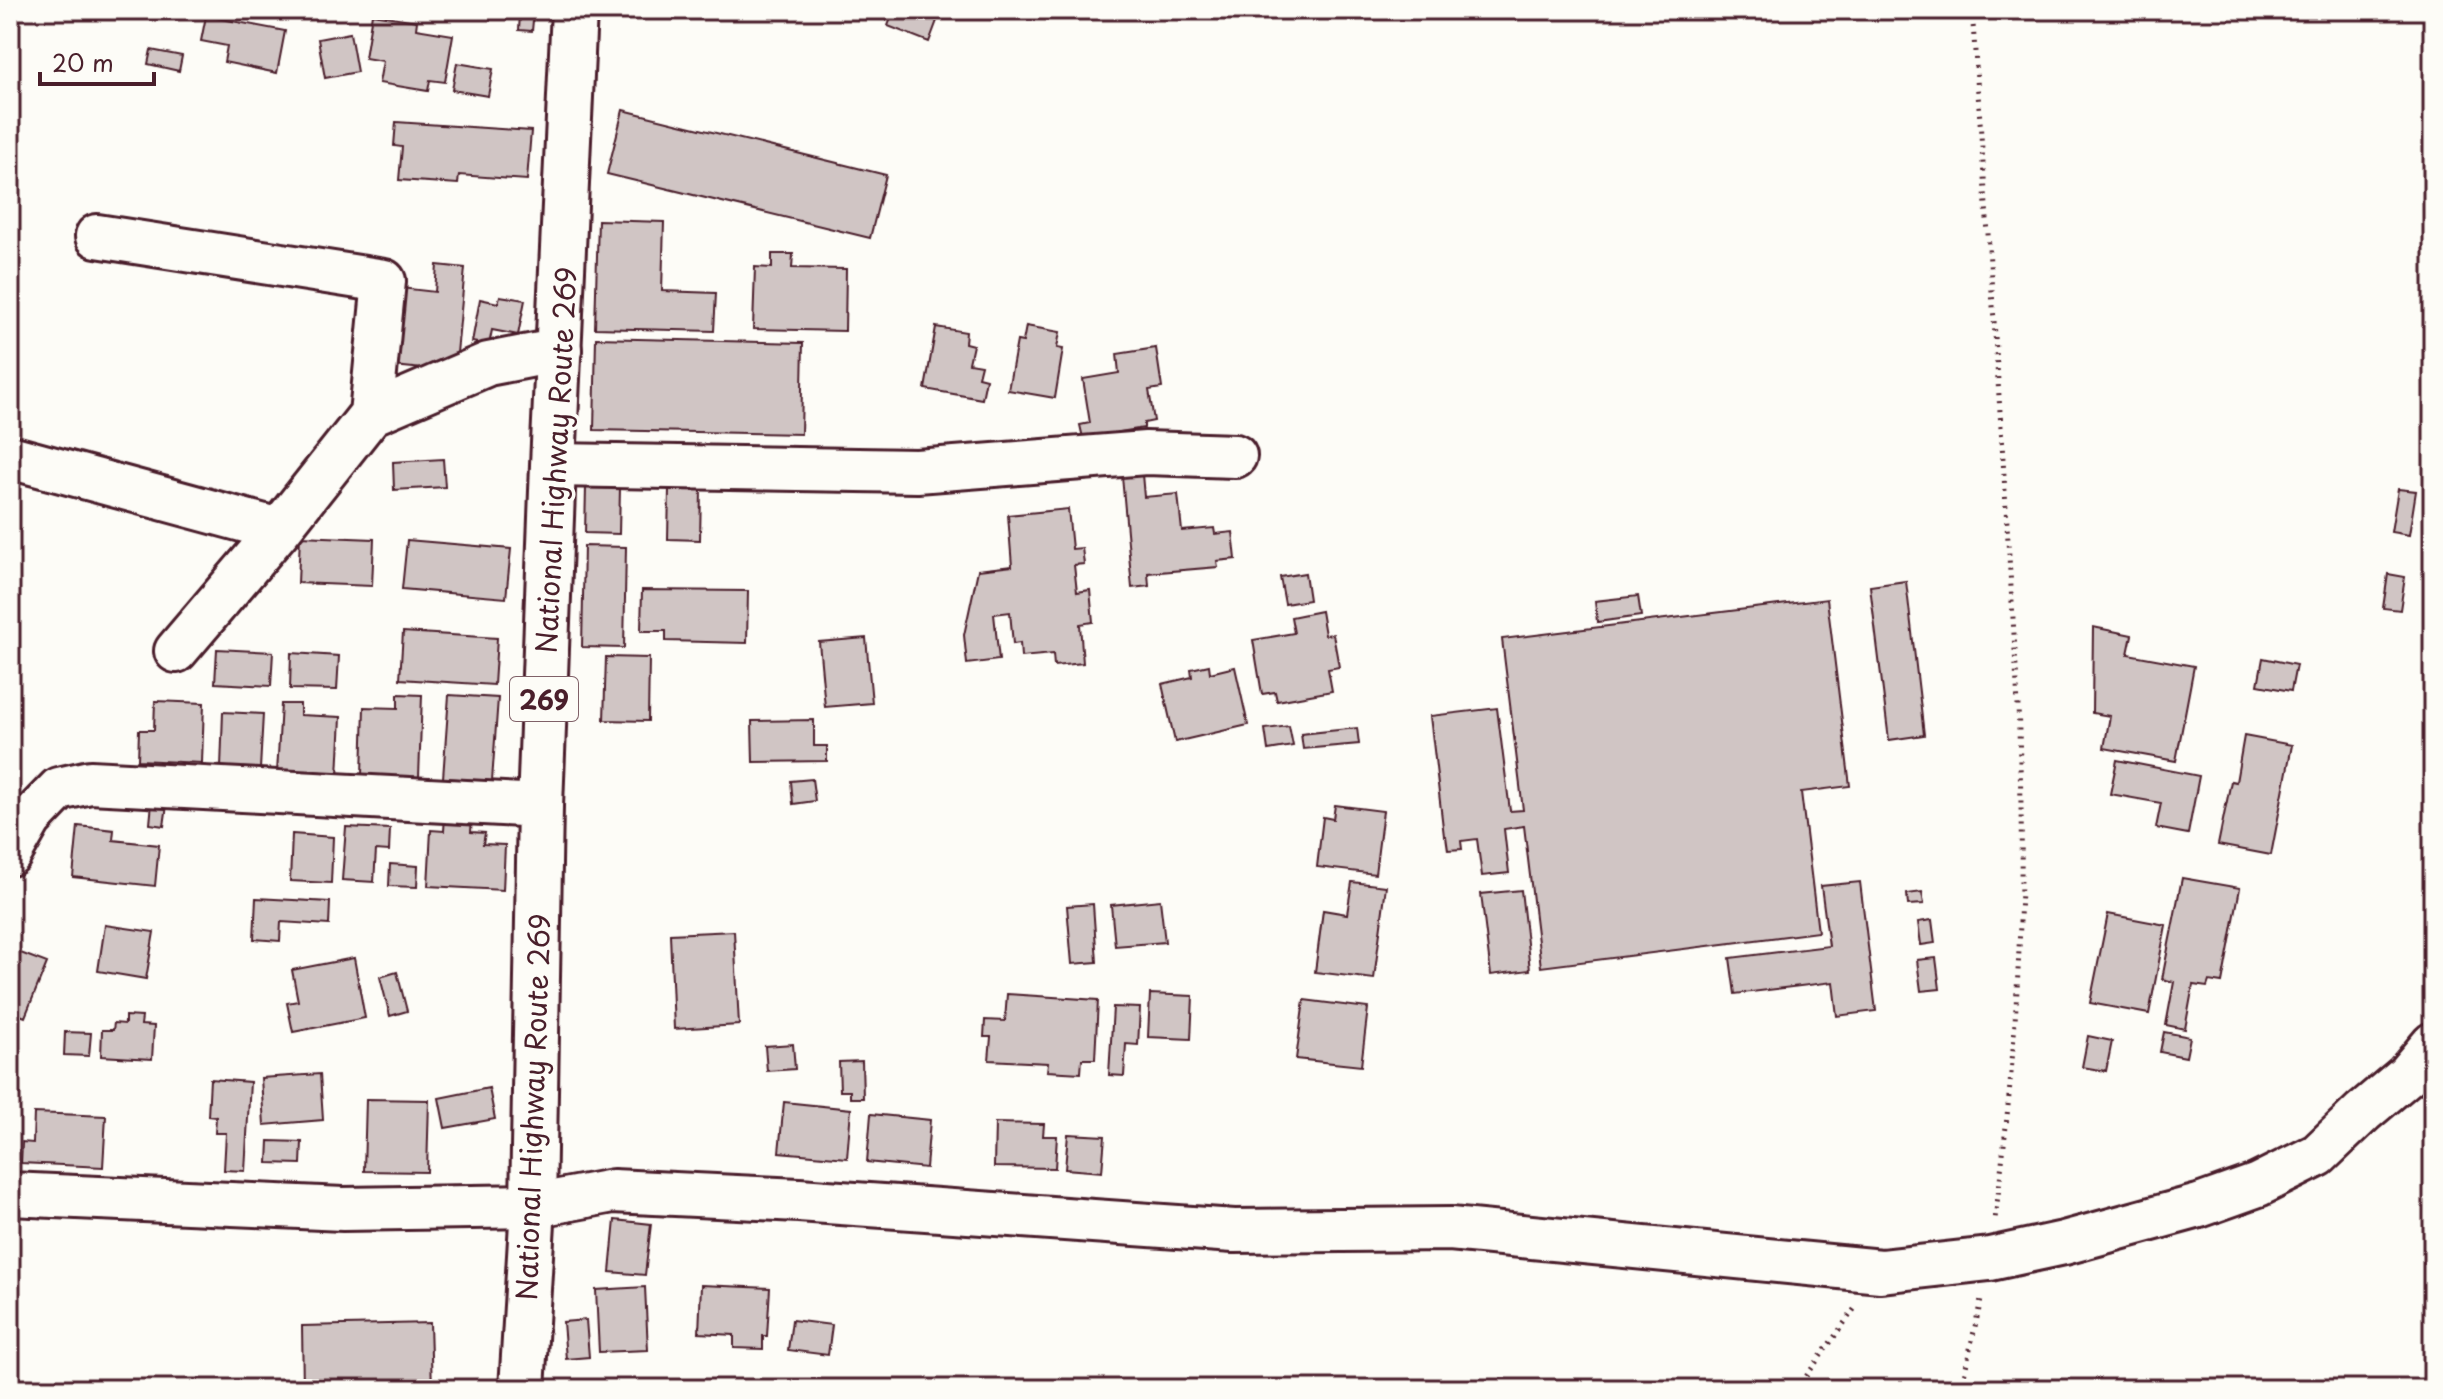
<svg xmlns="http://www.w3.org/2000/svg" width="2443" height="1399" viewBox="0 0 2443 1399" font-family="'Playpen Sans',sans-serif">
	<rect width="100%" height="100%" fill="#fdfcf7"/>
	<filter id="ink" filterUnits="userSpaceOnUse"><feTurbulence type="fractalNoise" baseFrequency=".0125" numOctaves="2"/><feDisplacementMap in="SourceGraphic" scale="16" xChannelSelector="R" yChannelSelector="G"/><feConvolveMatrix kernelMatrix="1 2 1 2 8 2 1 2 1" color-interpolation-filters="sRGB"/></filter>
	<g filter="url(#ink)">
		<path fill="#d0c5c4" stroke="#4a1f2b" stroke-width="2" d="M 469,10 L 534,10 L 532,31 L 519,30 L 520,14 Z
			M 894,10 L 941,10 L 929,42 L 888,26 Z
			M 372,14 L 417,21 L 416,29 L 453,35 L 445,82 L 430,80 L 428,91 L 379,83 L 383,61 L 365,58 Z
			M 206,16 L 285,31 L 277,73 L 224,62 L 227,46 L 201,41 Z
			M 350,33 L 357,72 L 325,78 L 318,39 Z
			M 151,50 L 182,56 L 179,71 L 148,64 Z
			M 457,63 L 493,69 L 488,96 L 452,90 Z
			M 623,110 L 886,175 L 870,238 L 607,174 Z
			M 396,122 L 531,131 L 527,180 L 459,175 L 458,184 L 399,180 L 402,147 L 394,146 Z
			M 598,220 L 664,222 L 662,291 L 716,293 L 714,331 L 595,328 Z
			M 772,254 L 793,254 L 792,268 L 846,269 L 845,331 L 753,329 L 755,267 L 772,268 Z
			M 437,265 L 465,268 L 457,353 L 423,369 L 394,366 L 401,288 L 435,292 Z
			M 500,296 L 525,300 L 518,335 L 492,330 L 489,345 L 472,342 L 480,299 L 498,303 Z
			M 1026,326 L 1060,332 L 1057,348 L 1063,349 L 1055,398 L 1008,390 L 1017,341 L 1023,342 Z
			M 936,327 L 966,332 L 965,343 L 973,345 L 969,363 L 981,365 L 978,377 L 986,379 L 982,399 L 925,389 Z
			M 596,338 L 803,343 L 801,434 L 594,430 Z
			M 1156,348 L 1162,388 L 1149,390 L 1154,421 L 1144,423 L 1144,428 L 1083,438 L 1080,425 L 1090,423 L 1083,379 L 1119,373 L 1117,354 Z
			M 443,459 L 445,487 L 394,490 L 393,462 Z
			M 1141,463 L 1144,497 L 1178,494 L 1182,531 L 1214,528 L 1215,534 L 1233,532 L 1236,559 L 1217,561 L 1218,567 L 1148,573 L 1149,586 L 1132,588 L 1121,465 Z
			M 586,487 L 620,487 L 619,534 L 585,533 Z
			M 669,489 L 701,490 L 700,540 L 668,539 Z
			M 2398,489 L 2416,491 L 2409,535 L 2391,532 Z
			M 1068,509 L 1072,549 L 1082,548 L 1084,564 L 1074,565 L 1077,592 L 1090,590 L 1093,622 L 1080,624 L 1083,663 L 1054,666 L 1053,654 L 1021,657 L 1020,643 L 1013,644 L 1010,612 L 994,614 L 999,660 L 967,664 L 964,635 L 978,570 L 1012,566 L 1008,515 Z
			M 300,536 L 374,539 L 372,586 L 298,583 Z
			M 407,540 L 511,549 L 506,598 L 402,589 Z
			M 584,546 L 626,547 L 624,648 L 582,647 Z
			M 1305,573 L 1309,600 L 1285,604 L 1280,577 Z
			M 2388,574 L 2405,577 L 2400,610 L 2383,608 Z
			M 1906,581 L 1924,735 L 1889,740 L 1870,586 Z
			M 642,590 L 748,591 L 747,643 L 666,641 L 666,631 L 641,631 Z
			M 1638,596 L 1641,616 L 1597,622 L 1595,601 Z
			M 1827,599 L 1850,786 L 1801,792 L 1818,932 L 1541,967 L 1524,826 L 1504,829 L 1509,873 L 1482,876 L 1477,839 L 1461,841 L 1462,849 L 1448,850 L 1446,836 L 1444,836 L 1430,716 L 1497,708 L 1510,811 L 1523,810 L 1502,639 Z
			M 1321,611 L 1325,635 L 1333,634 L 1339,667 L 1328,669 L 1332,691 L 1277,701 L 1275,692 L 1262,694 L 1253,640 L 1294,633 L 1291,617 Z
			M 2093,627 L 2132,635 L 2128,654 L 2194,666 L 2176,761 L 2104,748 L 2110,716 L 2092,713 Z
			M 403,632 L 497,638 L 494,685 L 400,679 Z
			M 866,638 L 872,703 L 825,707 L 819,642 Z
			M 217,649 L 273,652 L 271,686 L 215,683 Z
			M 291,653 L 339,656 L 337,690 L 290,689 Z
			M 606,657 L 649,658 L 648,721 L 604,720 Z
			M 2263,658 L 2296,665 L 2291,691 L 2258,685 Z
			M 1209,665 L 1210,673 L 1235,667 L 1248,725 L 1175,742 L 1162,684 L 1192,677 L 1191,669 Z
			M 398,694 L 422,695 L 419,777 L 362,775 L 364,707 L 398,708 Z
			M 449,695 L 498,698 L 492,781 L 443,778 Z
			M 155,701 L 204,703 L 202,763 L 138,760 L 139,730 L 154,730 Z
			M 281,704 L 300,704 L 300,715 L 341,717 L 338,776 L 277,773 Z
			M 223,712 L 263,714 L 260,769 L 221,768 Z
			M 814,720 L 814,746 L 827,746 L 827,761 L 753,762 L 752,721 Z
			M 1289,726 L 1293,746 L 1268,750 L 1265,729 Z
			M 1357,728 L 1359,744 L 1303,749 L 1301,734 Z
			M 2244,736 L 2292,745 L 2271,855 L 2218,845 L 2231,781 L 2236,782 Z
			M 2117,760 L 2199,776 L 2188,834 L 2156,828 L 2161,803 L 2110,794 Z
			M 812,779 L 815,801 L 793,804 L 791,781 Z
			M 152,803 L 167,805 L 164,826 L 150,824 Z
			M 1335,805 L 1383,811 L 1375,874 L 1317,867 L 1323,817 L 1333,819 Z
			M 445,817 L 472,818 L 471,832 L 485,833 L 483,844 L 505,845 L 503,890 L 428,886 L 431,830 L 444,831 Z
			M 78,826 L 114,830 L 113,840 L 159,845 L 155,886 L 73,877 Z
			M 346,827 L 390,829 L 389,851 L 376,850 L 374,882 L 342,880 Z
			M 292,834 L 333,837 L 331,883 L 290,881 Z
			M 390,864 L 418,866 L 417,887 L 389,886 Z
			M 2182,878 L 2240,888 L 2222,983 L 2209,981 L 2207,987 L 2193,985 L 2185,1029 L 2166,1025 L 2174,982 L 2162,979 Z
			M 1352,882 L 1386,886 L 1374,979 L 1315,972 L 1323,910 L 1347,914 Z
			M 1860,882 L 1876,1011 L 1837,1016 L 1833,982 L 1735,994 L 1730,958 L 1829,946 L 1821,886 Z
			M 1521,890 L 1530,970 L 1491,975 L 1481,894 Z
			M 1922,892 L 1924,904 L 1908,905 L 1907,894 Z
			M 256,898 L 330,902 L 329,925 L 281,922 L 280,941 L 254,939 Z
			M 1160,900 L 1165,942 L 1115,946 L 1111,905 Z
			M 1093,904 L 1097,962 L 1072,964 L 1067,906 Z
			M 2108,914 L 2166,925 L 2149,1014 L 2090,1003 Z
			M 1932,920 L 1935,943 L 1921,945 L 1918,922 Z
			M 105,925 L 154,932 L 146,979 L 98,971 Z
			M 734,931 L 739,1025 L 674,1029 L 670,934 Z
			M 10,949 L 47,963 L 25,1017 L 10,1011 Z
			M 354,958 L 365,1018 L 293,1032 L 287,1003 L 298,1001 L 292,970 Z
			M 1936,958 L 1940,989 L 1921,991 L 1917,960 Z
			M 397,972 L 407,1011 L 390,1016 L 380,977 Z
			M 1007,994 L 1098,1000 L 1095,1059 L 1082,1059 L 1081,1073 L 1047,1071 L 1048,1063 L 989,1060 L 991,1037 L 984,1037 L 985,1020 L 1005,1021 Z
			M 1150,994 L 1193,996 L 1191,1039 L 1148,1037 Z
			M 1304,1000 L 1368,1008 L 1361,1066 L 1296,1059 Z
			M 1113,1007 L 1140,1008 L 1138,1045 L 1126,1044 L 1124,1076 L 1109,1075 Z
			M 125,1016 L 142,1017 L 141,1025 L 154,1026 L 152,1059 L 101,1056 L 102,1030 L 113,1030 L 114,1023 L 125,1024 Z
			M 65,1032 L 91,1033 L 89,1056 L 64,1055 Z
			M 2164,1032 L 2190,1037 L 2186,1057 L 2160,1052 Z
			M 2088,1036 L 2112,1041 L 2106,1071 L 2082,1067 Z
			M 793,1044 L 795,1069 L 767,1071 L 765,1046 Z
			M 862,1061 L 863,1098 L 850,1098 L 850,1091 L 840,1091 L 839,1062 Z
			M 320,1074 L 323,1120 L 264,1125 L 261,1078 Z
			M 210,1079 L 250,1082 L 245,1171 L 224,1170 L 226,1133 L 215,1133 L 216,1117 L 208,1116 Z
			M 489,1088 L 495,1119 L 445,1128 L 439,1098 Z
			M 366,1099 L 429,1100 L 427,1172 L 364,1171 Z
			M 784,1102 L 851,1109 L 847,1158 L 779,1152 Z
			M 34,1113 L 106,1116 L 103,1167 L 21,1163 L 22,1142 L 33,1143 Z
			M 871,1114 L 930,1120 L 926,1168 L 867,1162 Z
			M 995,1123 L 1044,1124 L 1043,1136 L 1057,1136 L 1055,1168 L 994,1167 Z
			M 1068,1134 L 1105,1136 L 1102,1172 L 1065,1169 Z
			M 269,1141 L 302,1142 L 301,1164 L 268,1163 Z
			M 615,1220 L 651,1224 L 645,1275 L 610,1272 Z
			M 701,1285 L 770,1288 L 767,1336 L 763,1336 L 763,1349 L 734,1348 L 734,1335 L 699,1333 Z
			M 645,1287 L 648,1350 L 599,1352 L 596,1290 Z
			M 586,1320 L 589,1357 L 566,1359 L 563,1322 Z
			M 792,1320 L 832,1325 L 828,1355 L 788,1350 Z
			M 430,1323 L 432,1389 L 303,1389 L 302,1326 Z"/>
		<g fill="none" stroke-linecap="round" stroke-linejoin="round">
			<defs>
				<path id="minor" d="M 97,236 L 384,281 L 371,414
					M 10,457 L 279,530
					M 553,465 L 917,471 L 1146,453 L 1235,456
					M 176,651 L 279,530 L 371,414 L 488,364 L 560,350
					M 10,854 L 30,819 L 59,789 L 90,782 L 540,806
					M 10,1194 L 343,1209 L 533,1206 L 613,1191 L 799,1200 L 1234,1231 L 1450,1229 L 1881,1271 L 1990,1259 L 2064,1243 L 2199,1206 L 2258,1185 L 2318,1155 L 2363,1112 L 2407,1075 L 2433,1044"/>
				<path id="highway" d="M 522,1389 L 533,1206 L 540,806 L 553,465 L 574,10"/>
			</defs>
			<use href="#minor" stroke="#4a1f2b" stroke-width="48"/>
			<use href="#highway" stroke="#4a1f2b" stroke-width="50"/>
			<path stroke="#4a1f2b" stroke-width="5" stroke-dasharray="2 6" stroke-linecap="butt" d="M 1972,10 C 1984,176 1996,342 2006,508 C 2011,593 2018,679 2020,764 C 2025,916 2015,1068 1995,1219
				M 1797,1389 L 1855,1308
				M 1961,1389 L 1981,1300"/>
			<use href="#minor" stroke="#fdfcf7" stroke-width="42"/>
			<use href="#highway" stroke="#fdfcf7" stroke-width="44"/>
		</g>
	</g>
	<g text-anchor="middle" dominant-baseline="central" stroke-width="7" stroke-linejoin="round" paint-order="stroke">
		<rect fill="#fdfcf7" stroke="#806168" stroke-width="2" x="510" y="677" width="68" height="44" rx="6"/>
		<g font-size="26" font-weight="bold" fill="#4a1f2b">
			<text x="544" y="699">269</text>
		</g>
		<g font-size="28" fill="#4a1f2b" stroke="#fdfcf7">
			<text transform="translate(555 460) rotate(-87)">National Highway Route 269</text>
			<text transform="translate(532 1107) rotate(-88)">National Highway Route 269</text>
		</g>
	</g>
	<rect width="2443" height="1399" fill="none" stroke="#fdfcf7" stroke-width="40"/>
	<rect x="20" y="20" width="2403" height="1359" fill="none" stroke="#4a1f2b" stroke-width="3" filter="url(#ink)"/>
	<path d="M40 72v12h114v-12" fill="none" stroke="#4a1f2b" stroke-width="4"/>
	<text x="52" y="72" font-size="24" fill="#4a1f2b" stroke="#fdfcf7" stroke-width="6" paint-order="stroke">20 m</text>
</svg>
